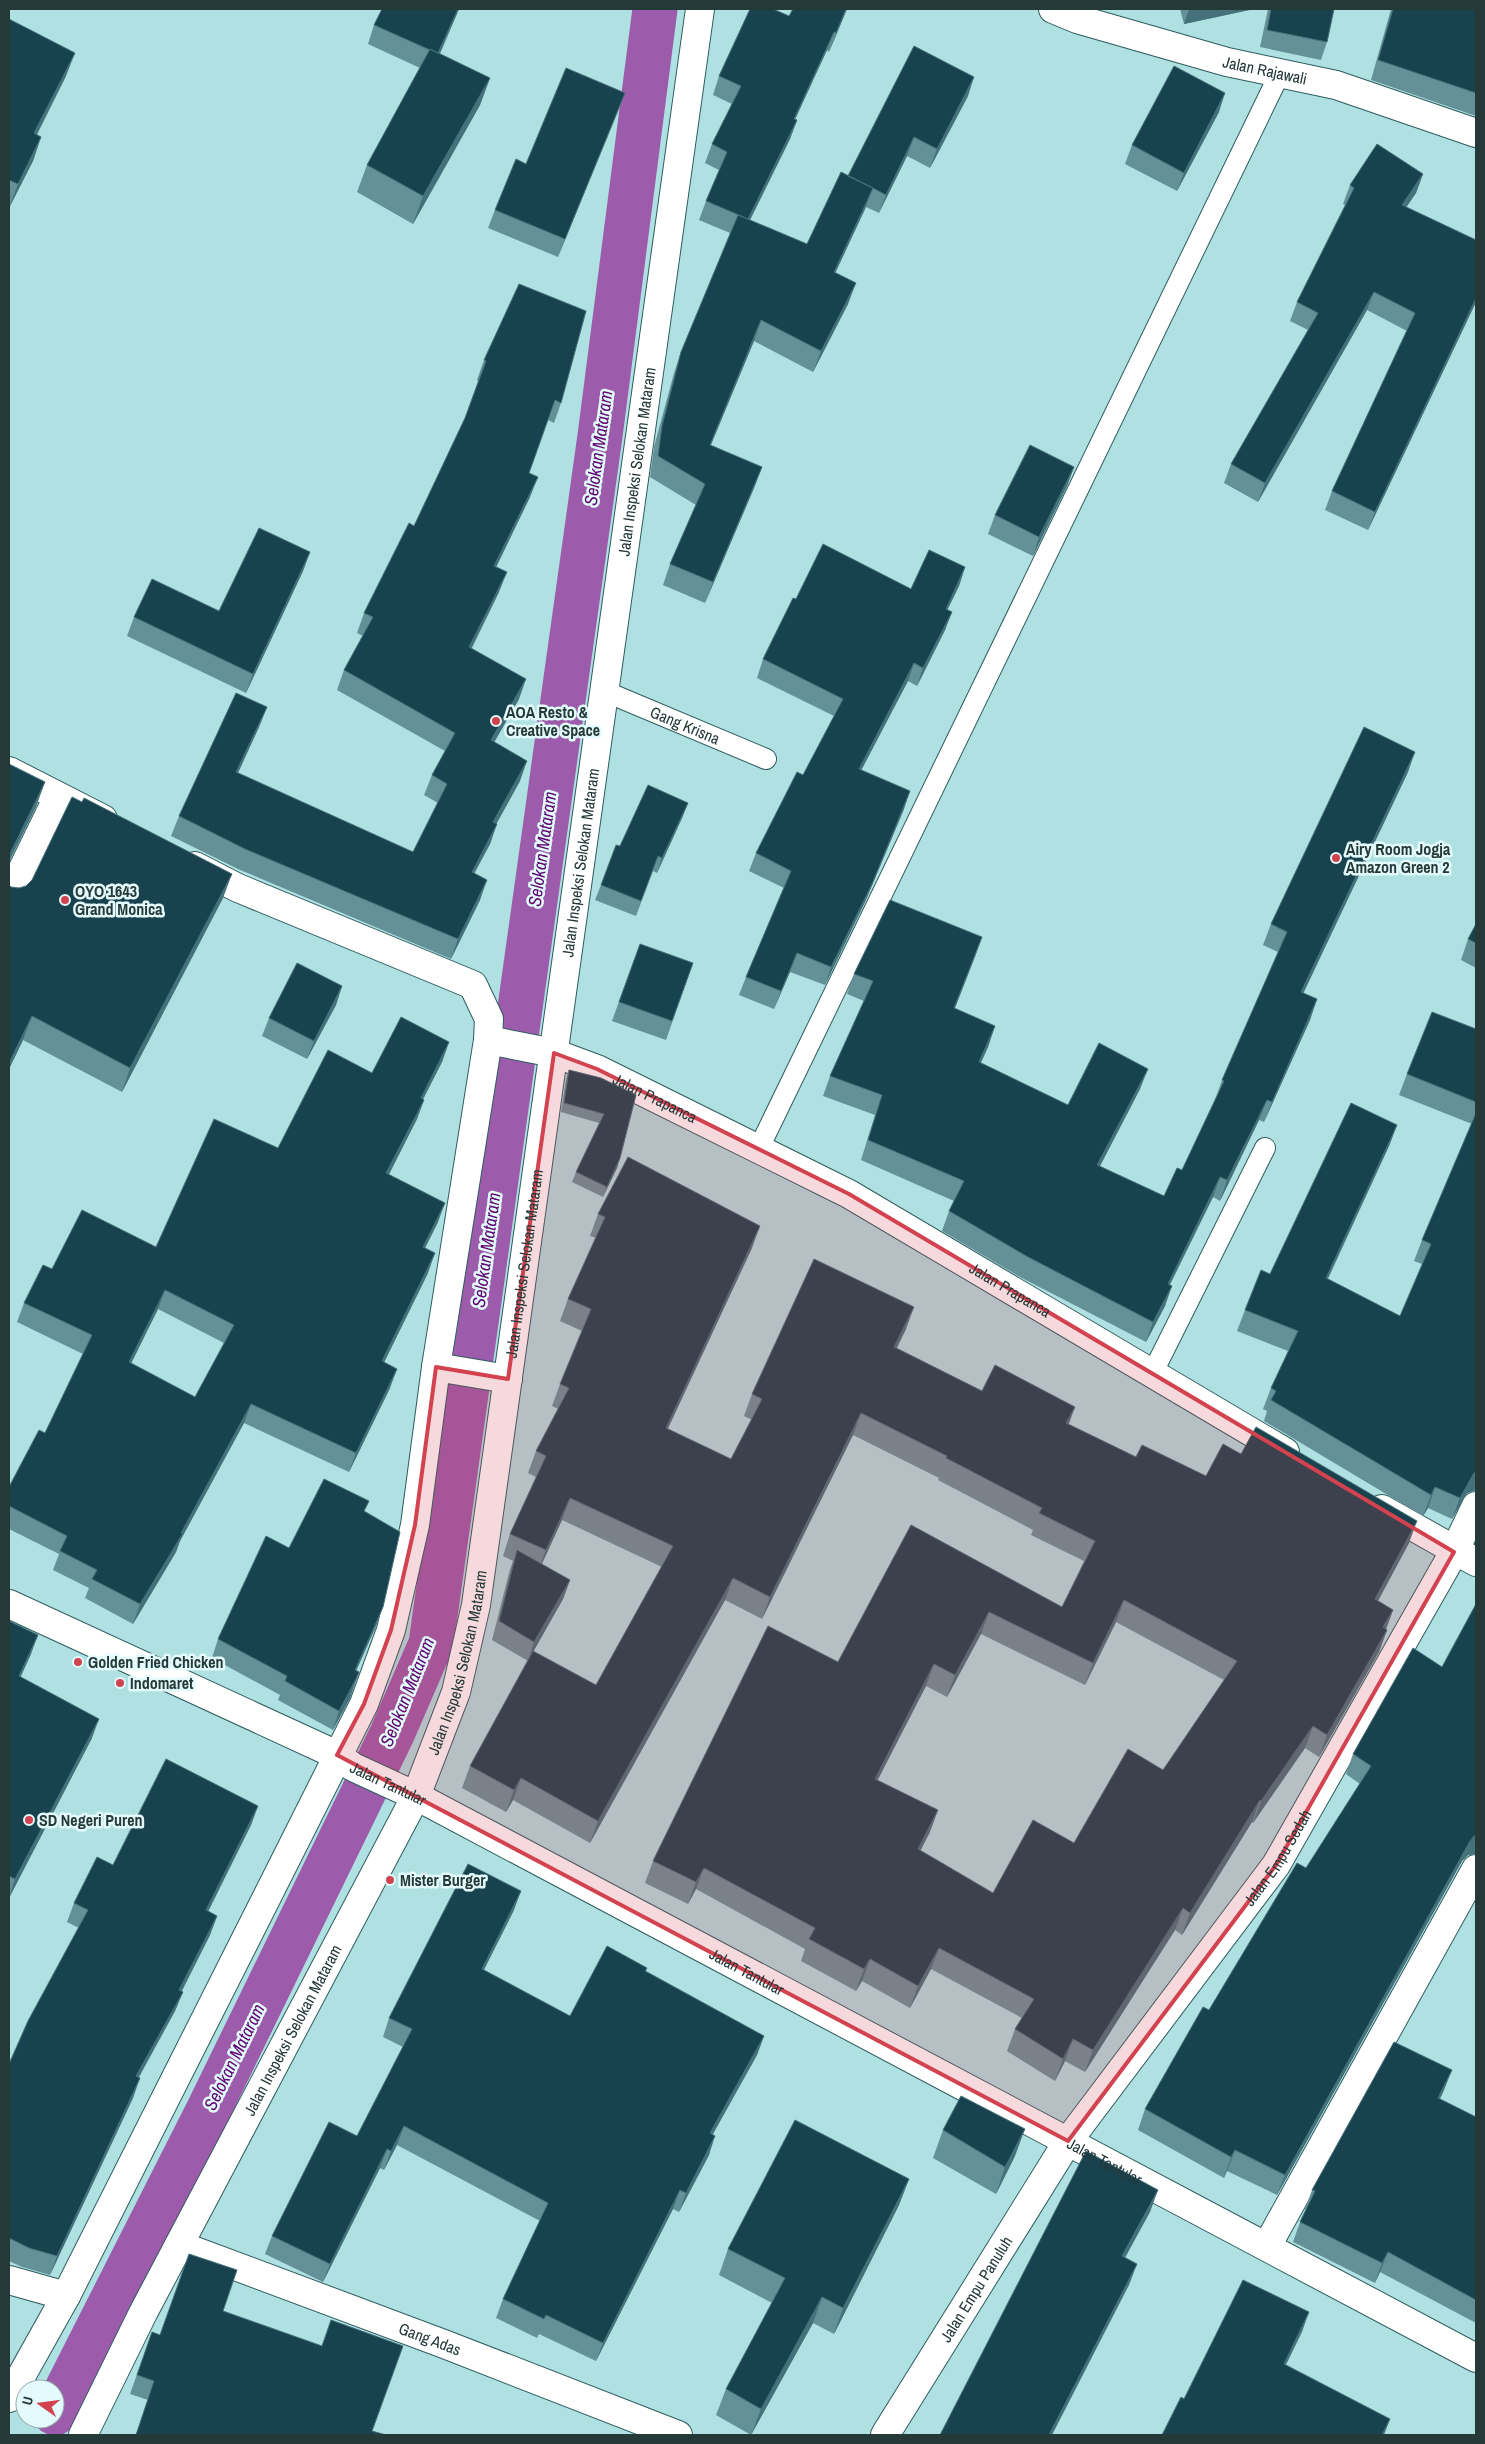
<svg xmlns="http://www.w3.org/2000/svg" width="1485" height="2444" viewBox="0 0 1485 2444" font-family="'Archivo Narrow',sans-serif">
	<rect width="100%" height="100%" fill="#afe0e2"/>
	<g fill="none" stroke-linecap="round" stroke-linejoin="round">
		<path stroke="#9c5bab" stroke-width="45" d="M 55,2413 L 208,2111 L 392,1734 L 431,1644 L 600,436 L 655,9"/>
		<defs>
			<g id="service">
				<path id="s1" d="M 604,691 L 766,759"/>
				<path d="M 759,1148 L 1280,73"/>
				<path d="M 1152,1374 L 1265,1148"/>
			</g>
			<g id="minor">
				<path id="s2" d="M 1053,9 L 1077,19 L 1227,62 L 1336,85 L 1476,133"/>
				<path d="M 9,771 L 103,819"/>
				<path d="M 9,897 L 58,797"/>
				<path id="s3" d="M 488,1040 L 554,1053 L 597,1069 L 849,1194 L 1285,1452"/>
				<path d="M 436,1367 L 508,1379"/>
				<path d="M 1382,1509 L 1476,1562"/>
				<path id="s4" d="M 179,2245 L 444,2344 L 678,2435"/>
				<path d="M 1267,2246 L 1476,1869"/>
				<path d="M 9,2280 L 66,2296"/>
				<path d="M 9,2398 L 66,2296 L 364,1704 L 391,1630 L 415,1525 L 436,1367 L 488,1040 L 489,1019 L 473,985 L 238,888 L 195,866"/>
				<path id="s5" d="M 885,2435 L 1068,2141 L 1276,1865 L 1454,1552 L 1476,1506"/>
			</g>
			<g id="tertiary">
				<path id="s6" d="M 9,1604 L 337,1755 L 353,1767 L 416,1796 L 1476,2358"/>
			</g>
			<g id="secondary">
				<path id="s7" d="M 83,2435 L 143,2313 L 416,1796 L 456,1692 L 476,1605 L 700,9"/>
			</g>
		</defs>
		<use href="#service" stroke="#2e5c5e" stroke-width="22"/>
		<use href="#minor" stroke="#2e5c5e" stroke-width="30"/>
		<use href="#tertiary" stroke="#2e5c5e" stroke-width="30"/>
		<use href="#secondary" stroke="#2e5c5e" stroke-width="30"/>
		<use href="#service" stroke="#fff" stroke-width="20"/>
		<use href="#minor" stroke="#fff" stroke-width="28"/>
		<use href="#tertiary" stroke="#fff" stroke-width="28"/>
		<use href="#secondary" stroke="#fff" stroke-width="28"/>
	</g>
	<path fill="#649198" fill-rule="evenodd" d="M 459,9 L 440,54 L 490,78 L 480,105 L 413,224 L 357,192 L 367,165 L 420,68 L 368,44 L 374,25 Z
		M 847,9 L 829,52 L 827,50 L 795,119 L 797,120 L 790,139 L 750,220 L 807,244 L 848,176 L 968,96 L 930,168 L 907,156 L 879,213 L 866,207 L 835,273 L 848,304 L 813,372 L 754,341 L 711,445 L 762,467 L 754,488 L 705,603 L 663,585 L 670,564 L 696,505 L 650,477 L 654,447 L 674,373 L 681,352 L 730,233 L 699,220 L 706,201 L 719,170 L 705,163 L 712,144 L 732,104 L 713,95 L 719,76 Z
		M 1180,9 L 1254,9 L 1184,24 Z
		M 1268,9 L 1334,9 L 1327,42 L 1321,60 L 1260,47 Z
		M 1391,9 L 1476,9 L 1476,116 L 1371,80 Z
		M 9,19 L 66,76 L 37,135 L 41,137 L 33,161 L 9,208 Z
		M 625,93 L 618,111 L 558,257 L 488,228 L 495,210 Z
		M 1219,112 L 1177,191 L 1125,164 L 1132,145 Z
		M 1423,174 L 1416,193 L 1406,207 L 1476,240 L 1476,302 L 1368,530 L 1325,510 L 1332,491 L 1407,331 L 1367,310 L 1258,502 L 1224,483 L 1231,464 L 1308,330 L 1290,321 L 1297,302 L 1345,205 L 1343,204 L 1350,185 Z
		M 484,360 L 561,403 L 554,423 L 548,420 L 529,473 L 530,497 L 496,567 L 499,592 L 472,648 L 519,699 L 494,742 L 520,781 L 497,823 L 490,844 L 474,874 L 480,900 L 451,959 L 238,869 L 171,836 L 179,816 L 267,707 L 259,727 L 238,773 L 413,852 L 438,803 L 424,795 L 432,775 L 445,751 L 337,690 L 344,670 L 363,636 L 357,633 L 364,613 L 414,526 L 465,419 L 478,381 L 477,380 Z
		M 1074,467 L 1067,486 L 1033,556 L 988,534 L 995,515 Z
		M 310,552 L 303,571 L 246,693 L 127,636 L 134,617 L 219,611 Z
		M 965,567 L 959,586 L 947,610 L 952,612 L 945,630 L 917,686 L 908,681 L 861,770 L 904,809 L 865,902 L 825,985 L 790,972 L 774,1009 L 739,995 L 746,977 L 784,888 L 749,871 L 756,853 L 803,775 L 834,716 L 757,678 L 763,659 L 796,599 L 911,589 Z
		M 1408,772 L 1303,993 L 1317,999 L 1310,1020 L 1264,1122 L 1259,1120 L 1220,1201 L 1213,1197 L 1170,1285 L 1165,1306 L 1146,1342 L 1020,1277 L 942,1231 L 949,1211 L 954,1201 L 861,1160 L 875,1115 L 823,1096 L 830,1076 L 864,1001 L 847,994 L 854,974 L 982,937 L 955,1008 L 995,1026 L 988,1047 L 980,1063 L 1068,1105 L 1140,1089 L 1100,1166 L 1164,1196 L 1182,1170 L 1215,1100 L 1222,1080 L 1278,952 L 1263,945 L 1271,924 Z
		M 688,803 L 682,818 L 657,873 L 653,871 L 636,916 L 595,900 L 601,885 L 620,846 Z
		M 9,885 L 11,887 L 19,888 L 223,898 L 122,1092 L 23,1040 L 9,1069 Z
		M 1476,924 L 1476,968 L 1461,960 L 1468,939 Z
		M 640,944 L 693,963 L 666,1040 L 612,1021 Z
		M 342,986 L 336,1005 L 307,1059 L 262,1036 L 269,1018 Z
		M 1476,1029 L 1476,1491 L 1467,1493 L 1452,1519 L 1428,1508 L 1423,1516 L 1264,1421 L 1267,1411 L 1263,1409 L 1271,1388 L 1288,1351 L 1237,1331 L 1245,1310 L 1270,1274 L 1397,1125 L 1389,1146 L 1328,1279 L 1400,1316 L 1422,1264 L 1414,1261 L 1422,1240 L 1472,1124 L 1399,1095 L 1407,1074 Z
		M 449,1042 L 442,1062 L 423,1099 L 424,1100 L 417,1119 L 389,1174 L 438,1222 L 425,1248 L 428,1273 L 384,1362 L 390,1388 L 349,1472 L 244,1423 L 180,1541 L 176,1552 L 133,1624 L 85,1598 L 89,1588 L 53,1570 L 59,1554 L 9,1529 L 9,1487 L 45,1433 L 83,1354 L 17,1322 L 24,1303 L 52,1269 L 156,1247 L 278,1148 L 372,1073 ZM 158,1309 L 224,1343 L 195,1397 L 131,1363 Z
		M 569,1070 L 601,1078 L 620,1158 L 617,1168 L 603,1197 L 572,1182 L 576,1172 L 599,1123 L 561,1112 L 566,1079 Z
		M 598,1214 L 752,1248 L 667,1429 L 731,1459 L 752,1420 L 744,1416 L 752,1394 L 906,1329 L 897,1348 L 982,1391 L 1068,1424 L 1136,1457 L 1206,1476 L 1409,1543 L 1378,1601 L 1393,1610 L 1386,1629 L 1387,1630 L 1379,1652 L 1319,1757 L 1305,1748 L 1253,1823 L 1252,1822 L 1182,1935 L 1175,1930 L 1085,2072 L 1065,2061 L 1055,2081 L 1007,2051 L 1015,2029 L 1022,2018 L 931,1969 L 910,2008 L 862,1981 L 856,1991 L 801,1961 L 805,1949 L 696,1889 L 688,1904 L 645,1883 L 653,1861 L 838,1662 L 911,1525 L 1062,1607 L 1084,1561 L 1031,1535 L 1033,1530 L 938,1480 L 939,1478 L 853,1435 L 762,1619 L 725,1600 L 590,1843 L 513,1800 L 506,1812 L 462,1788 L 470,1766 L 596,1685 L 662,1567 L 562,1520 L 542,1564 L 570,1580 L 563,1599 L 528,1661 L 492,1640 L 510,1569 L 513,1561 L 503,1556 L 510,1534 L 536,1477 L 528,1473 L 536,1451 L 558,1409 L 552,1406 L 560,1384 L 582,1331 L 560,1321 L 568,1299 L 596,1238 L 590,1236 ZM 1116,1622 L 1224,1680 L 1163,1770 L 1074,1843 L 993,1893 L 920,1850 L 930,1832 L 877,1780 L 926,1686 L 947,1697 L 981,1634 L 1085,1685 Z
		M 365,1512 L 376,1626 L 356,1671 L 359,1672 L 350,1698 L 333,1730 L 278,1700 L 280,1695 L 212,1658 L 218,1639 L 289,1548 Z
		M 1476,1604 L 1476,1854 L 1468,1855 L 1462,1861 L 1277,2195 L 1227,2171 L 1224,2178 L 1138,2130 L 1145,2109 L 1209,2010 L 1306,1868 L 1360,1784 L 1346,1774 L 1353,1754 L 1442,1667 Z
		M 9,1621 L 31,1654 L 20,1677 L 92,1738 L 9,1898 Z
		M 258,1806 L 251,1825 L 208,1911 L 217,1916 L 210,1935 L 182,1991 L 183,1992 L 175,2011 L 139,2077 L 133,2098 L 50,2275 L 22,2267 L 9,2261 L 9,2064 L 79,1928 L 67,1922 L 74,1903 L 113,1865 Z
		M 514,1910 L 484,1970 L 570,2016 L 647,1968 L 646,1971 L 764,2036 L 757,2055 L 712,2135 L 709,2155 L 679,2212 L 673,2209 L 596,2361 L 539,2334 L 537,2338 L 496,2318 L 503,2299 L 540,2221 L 397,2145 L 384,2170 L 380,2168 L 323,2282 L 265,2254 L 272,2236 L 357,2136 L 403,2047 L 383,2037 L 389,2018 Z
		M 1444,2090 L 1440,2099 L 1476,2117 L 1476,2323 L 1380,2272 L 1375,2283 L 1293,2242 L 1300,2222 L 1306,2210 L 1305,2209 L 1312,2190 Z
		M 943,2130 L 1015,2156 L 996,2194 L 933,2158 Z
		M 909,2179 L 899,2205 L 834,2334 L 813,2323 L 751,2435 L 716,2415 L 726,2389 L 772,2303 L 719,2275 L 728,2249 Z
		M 223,2311 L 372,2431 L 386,2435 L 136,2435 L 148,2400 L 130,2394 L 152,2332 L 160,2335 Z"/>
	<path fill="#45717a" d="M 458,9 L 459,9 L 431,73 L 438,54 Z
		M 846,9 L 847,9 L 829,52 L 836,33 Z
		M 1189,9 L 1254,9 L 1184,24 Z
		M 834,32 L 827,50 L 787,137 L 794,119 Z
		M 75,53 L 66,76 L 25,157 L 34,133 Z
		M 974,77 L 968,96 L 930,168 L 937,149 Z
		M 490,78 L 480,105 L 413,224 L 423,196 Z
		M 625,93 L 618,111 L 558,257 L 565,239 Z
		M 1225,93 L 1219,112 L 1177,191 L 1184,173 Z
		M 797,120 L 790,139 L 741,238 L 748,219 Z
		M 41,137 L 33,161 L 9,208 L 18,184 Z
		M 914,137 L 907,156 L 879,213 L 886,195 Z
		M 1423,174 L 1416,193 L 1395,224 L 1402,205 Z
		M 873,188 L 865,209 L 826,293 L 834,272 Z
		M 856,283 L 848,304 L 813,372 L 821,351 Z
		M 1374,292 L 1367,310 L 1258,502 L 1265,483 Z
		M 1476,298 L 1476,302 L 1368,530 L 1375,512 Z
		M 761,320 L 754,341 L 702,466 L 710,445 Z
		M 762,467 L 754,488 L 705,603 L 713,582 Z
		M 1074,467 L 1067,486 L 1033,556 L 1039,537 Z
		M 538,477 L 530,497 L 487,586 L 494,566 Z
		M 310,552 L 303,571 L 246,693 L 253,674 Z
		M 965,567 L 959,586 L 939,627 L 946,609 Z
		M 507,572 L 499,592 L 462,667 L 469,647 Z
		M 952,612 L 945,630 L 917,686 L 923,668 Z
		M 914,663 L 908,681 L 852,788 L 859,769 Z
		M 526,679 L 519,699 L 484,760 L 491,740 Z
		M 267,707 L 259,727 L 229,792 L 236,772 Z
		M 1415,752 L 1408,772 L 1294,1013 L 1301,992 Z
		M 527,761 L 520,781 L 486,842 L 493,822 Z
		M 45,782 L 36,807 L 9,862 L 9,856 Z
		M 910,791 L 904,809 L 865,902 L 825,985 L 831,967 Z
		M 688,803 L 682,818 L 657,873 L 662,858 Z
		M 497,824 L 490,844 L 464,892 L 472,872 Z
		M 232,874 L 223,898 L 122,1092 L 130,1068 Z
		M 487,880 L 480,900 L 451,959 L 458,939 Z
		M 982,937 L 975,957 L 947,1028 L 954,1008 Z
		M 797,953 L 790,972 L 774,1009 L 781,991 Z
		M 342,986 L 336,1005 L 307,1059 L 314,1041 Z
		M 1317,999 L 1310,1020 L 1264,1122 L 1272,1102 Z
		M 32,1016 L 23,1040 L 9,1069 L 9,1063 Z
		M 995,1026 L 988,1047 L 972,1083 L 979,1062 Z
		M 449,1042 L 442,1062 L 414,1117 L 421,1098 Z
		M 1148,1069 L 1140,1089 L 1090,1185 L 1097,1165 Z
		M 424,1100 L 417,1119 L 380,1192 L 386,1173 Z
		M 1267,1100 L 1259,1120 L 1220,1201 L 1227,1180 Z
		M 1397,1125 L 1389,1146 L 1318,1299 L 1326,1278 Z
		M 620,1158 L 617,1168 L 603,1197 L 607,1187 Z
		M 1220,1177 L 1213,1197 L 1160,1304 L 1168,1284 Z
		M 445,1203 L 438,1222 L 416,1266 L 423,1247 Z
		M 760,1226 L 752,1248 L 658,1450 L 666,1428 Z
		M 435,1253 L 428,1273 L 375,1381 L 382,1361 Z
		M 1172,1286 L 1165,1306 L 1146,1342 L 1153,1322 Z
		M 165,1290 L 158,1309 L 122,1382 L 129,1362 Z
		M 914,1307 L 906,1329 L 886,1369 L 894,1347 Z
		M 397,1369 L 390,1388 L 349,1472 L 356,1453 Z
		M 251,1404 L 244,1423 L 180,1541 L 176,1552 L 133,1624 L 140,1604 L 181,1533 Z
		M 1075,1407 L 1067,1429 L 1066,1423 Z
		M 861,1413 L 853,1435 L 762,1619 L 770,1597 Z
		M 1476,1472 L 1476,1488 L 1475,1490 L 1467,1493 L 1452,1519 L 1460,1498 L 1474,1473 Z
		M 1435,1487 L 1428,1508 L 1423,1516 L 1431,1495 Z
		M 570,1498 L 562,1520 L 538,1572 L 546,1550 Z
		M 1417,1521 L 1409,1543 L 1367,1621 L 1375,1599 Z
		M 733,1578 L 725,1600 L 590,1843 L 598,1821 Z
		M 570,1580 L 563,1599 L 528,1661 L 534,1642 Z
		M 1124,1600 L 1116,1622 L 1085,1685 L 1093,1663 Z
		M 383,1607 L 376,1626 L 348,1689 L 355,1670 Z
		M 1393,1610 L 1385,1632 L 1383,1627 Z
		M 989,1612 L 981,1634 L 947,1697 L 955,1675 Z
		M 1387,1630 L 1379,1652 L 1319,1757 L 1327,1735 Z
		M 38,1635 L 31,1654 L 12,1696 L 19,1676 Z
		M 934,1664 L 926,1686 L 867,1801 L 875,1779 Z
		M 356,1679 L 350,1698 L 333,1730 L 339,1711 Z
		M 99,1719 L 92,1738 L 9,1898 L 15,1879 Z
		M 1313,1726 L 1305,1748 L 1253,1823 L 1261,1801 Z
		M 521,1778 L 513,1800 L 506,1812 L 514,1790 Z
		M 1260,1800 L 1252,1822 L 1182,1935 L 1190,1913 Z
		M 258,1806 L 251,1825 L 199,1930 L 206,1910 Z
		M 938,1810 L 930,1832 L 910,1871 L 918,1849 Z
		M 1476,1834 L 1476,1854 L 1468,1855 L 1462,1861 L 1277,2195 L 1285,2175 L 1470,1841 Z
		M 704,1868 L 696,1889 L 688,1904 L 696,1882 Z
		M 521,1891 L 514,1910 L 475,1987 L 482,1969 Z
		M 1183,1908 L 1175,1930 L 1085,2072 L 1093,2050 Z
		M 217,1916 L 210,1935 L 172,2010 L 179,1990 Z
		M 939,1948 L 931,1969 L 910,2008 L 918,1986 Z
		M 870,1959 L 862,1981 L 856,1991 L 864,1969 Z
		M 183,1992 L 175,2011 L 129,2095 L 136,2076 Z
		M 764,2036 L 757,2055 L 703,2152 L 710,2133 Z
		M 1073,2039 L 1065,2061 L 1055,2081 L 1063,2059 Z
		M 1452,2070 L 1444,2090 L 1431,2117 L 1438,2098 Z
		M 140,2078 L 133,2098 L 50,2275 L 57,2256 Z
		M 404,2126 L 397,2145 L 384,2170 L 391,2151 Z
		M 1025,2129 L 1015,2156 L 996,2194 L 1005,2167 Z
		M 715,2136 L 709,2155 L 679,2212 L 686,2193 Z
		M 387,2149 L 380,2168 L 323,2282 L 330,2264 Z
		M 1235,2150 L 1227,2171 L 1224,2178 L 1231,2157 Z
		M 909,2179 L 899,2205 L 834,2334 L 843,2308 Z
		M 680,2190 L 673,2209 L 596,2361 L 603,2343 Z
		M 1158,2190 L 1150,2212 L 1114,2278 L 1122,2256 Z
		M 1388,2252 L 1380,2272 L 1375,2283 L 1382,2263 Z
		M 1137,2264 L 1129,2285 L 1052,2435 L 1049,2435 Z
		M 822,2297 L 813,2323 L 751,2435 L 761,2409 Z
		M 1309,2312 L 1302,2332 L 1277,2383 L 1284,2364 Z
		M 1390,2419 L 1384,2435 L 1382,2435 Z"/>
	<path fill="#18424e" stroke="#45717a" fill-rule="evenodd" d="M 382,9 L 458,9 L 438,53 L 430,49 L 430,50 L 374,25 Z
		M 750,9 L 773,9 L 789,16 L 793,9 L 846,9 L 836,33 L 834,32 L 794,119 L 797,120 L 748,219 L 706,201 L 727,152 L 712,144 L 741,86 L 719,76 Z
		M 1271,9 L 1334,9 L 1327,42 L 1267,30 Z
		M 1393,9 L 1476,9 L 1476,93 L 1378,60 Z
		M 9,19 L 75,53 L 34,133 L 41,137 L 18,184 L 9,180 Z
		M 914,46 L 974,77 L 937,149 L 914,137 L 886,195 L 873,188 L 848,176 Z
		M 430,49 L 490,78 L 423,196 L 367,165 Z
		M 1174,66 L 1225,93 L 1184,173 L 1132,145 Z
		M 566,68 L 625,93 L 565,239 L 495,210 L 516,159 L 526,164 Z
		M 1377,144 L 1423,174 L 1402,205 L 1476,240 L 1476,298 L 1375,512 L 1332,491 L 1415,313 L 1374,292 L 1265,483 L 1231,464 L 1318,313 L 1297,302 L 1354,188 L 1350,185 Z
		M 841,172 L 873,188 L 834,272 L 856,283 L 821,351 L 761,320 L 710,445 L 762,467 L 713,582 L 670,564 L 705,484 L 658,456 L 662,426 L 681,352 L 738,215 L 807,244 Z
		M 519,284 L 586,311 L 561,403 L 555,400 L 529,473 L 538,477 L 494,566 L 507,572 L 469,647 L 526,679 L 491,740 L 527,761 L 493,822 L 497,824 L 472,872 L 487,880 L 458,939 L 245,849 L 179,816 L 236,693 L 267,707 L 236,772 L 413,852 L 447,784 L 432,775 L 455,733 L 344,670 L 373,617 L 364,613 L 409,523 L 414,526 L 465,418 L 486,361 L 484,360 Z
		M 1030,445 L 1074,467 L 1039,537 L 995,515 Z
		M 259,528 L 310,552 L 253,674 L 134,617 L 152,579 L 219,611 Z
		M 823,544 L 911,589 L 929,550 L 965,567 L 946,609 L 952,612 L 923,668 L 914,663 L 859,769 L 910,791 L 872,884 L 831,967 L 797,953 L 781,991 L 746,977 L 791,871 L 756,853 L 797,772 L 803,775 L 843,699 L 763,659 L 793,598 L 796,599 Z
		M 1364,727 L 1415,752 L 1301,992 L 1317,999 L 1272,1102 L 1267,1100 L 1227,1180 L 1220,1177 L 1168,1284 L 1172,1286 L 1153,1322 L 1028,1257 L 949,1211 L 964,1181 L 868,1140 L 882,1095 L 830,1076 L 873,981 L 854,974 L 890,900 L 982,937 L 954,1008 L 995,1026 L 979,1062 L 1068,1105 L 1099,1043 L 1148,1069 L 1097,1165 L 1164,1196 L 1177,1168 L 1182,1170 L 1224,1081 L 1222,1080 L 1287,932 L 1271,924 Z
		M 9,764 L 45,782 L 9,856 Z
		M 648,785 L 688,803 L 662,858 L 658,856 L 641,901 L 601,885 L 616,845 L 620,846 Z
		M 72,797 L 82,802 L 84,798 L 232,874 L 130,1068 L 32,1016 L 9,1063 L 9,885 L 11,887 L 19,888 L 26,886 L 32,880 Z
		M 1476,924 L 1476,943 L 1468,939 Z
		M 640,944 L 693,963 L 672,1021 L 619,1002 Z
		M 297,963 L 342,986 L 314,1041 L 269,1018 Z
		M 1432,1012 L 1476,1029 L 1476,1102 L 1407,1074 Z
		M 401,1017 L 449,1042 L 421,1098 L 424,1100 L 386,1173 L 445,1203 L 423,1247 L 435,1253 L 382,1361 L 397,1369 L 356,1453 L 251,1404 L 181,1533 L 183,1533 L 140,1604 L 92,1579 L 97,1570 L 60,1551 L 67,1536 L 9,1506 L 9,1487 L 39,1430 L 45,1433 L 92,1335 L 24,1303 L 43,1265 L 52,1269 L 82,1210 L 156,1247 L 214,1119 L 278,1148 L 328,1050 L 372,1073 ZM 165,1290 L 234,1325 L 195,1397 L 129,1362 Z
		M 569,1070 L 601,1078 L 636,1095 L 620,1158 L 607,1187 L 576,1172 L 604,1114 L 564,1103 Z
		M 1351,1103 L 1397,1125 L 1326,1278 L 1400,1316 L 1431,1244 L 1422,1240 L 1476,1113 L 1476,1472 L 1474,1473 L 1460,1498 L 1435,1487 L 1431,1495 L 1271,1400 L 1276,1391 L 1271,1388 L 1298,1331 L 1245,1310 L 1261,1270 L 1270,1274 Z
		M 628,1157 L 760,1226 L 666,1428 L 731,1459 L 762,1399 L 752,1394 L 814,1259 L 914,1307 L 894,1347 L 982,1391 L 995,1365 L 1075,1407 L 1066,1423 L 1136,1457 L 1142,1445 L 1206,1476 L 1223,1444 L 1241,1454 L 1256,1427 L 1417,1521 L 1375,1599 L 1393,1610 L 1383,1627 L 1387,1630 L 1327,1735 L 1313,1726 L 1261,1801 L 1260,1800 L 1190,1913 L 1183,1908 L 1093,2050 L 1073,2039 L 1063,2059 L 1015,2029 L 1034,1999 L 939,1948 L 918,1986 L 870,1959 L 864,1969 L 809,1939 L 815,1928 L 704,1868 L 696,1882 L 653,1861 L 768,1626 L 838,1662 L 911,1525 L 1062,1607 L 1095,1541 L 1039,1513 L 1042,1508 L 946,1458 L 947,1456 L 861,1413 L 770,1597 L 733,1578 L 598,1821 L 521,1778 L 514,1790 L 470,1766 L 533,1651 L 596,1685 L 673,1546 L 570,1498 L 546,1550 L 510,1534 L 546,1456 L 536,1451 L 569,1388 L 560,1384 L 591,1309 L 568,1299 L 605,1217 L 598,1214 ZM 1124,1600 L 1237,1661 L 1163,1770 L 1128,1749 L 1074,1843 L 1033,1820 L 993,1893 L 918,1849 L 938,1810 L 875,1779 L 934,1664 L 955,1675 L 989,1612 L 1093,1663 Z
		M 324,1479 L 369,1501 L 364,1511 L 400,1532 L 383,1607 L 355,1670 L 359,1672 L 356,1679 L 339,1711 L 285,1681 L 287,1676 L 218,1639 L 266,1536 L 289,1548 Z
		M 517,1550 L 570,1580 L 534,1642 L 499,1621 Z
		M 1476,1604 L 1476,1834 L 1470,1841 L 1285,2175 L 1235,2150 L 1231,2157 L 1145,2109 L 1203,2007 L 1209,2010 L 1297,1863 L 1306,1868 L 1371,1766 L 1353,1754 L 1413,1648 L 1442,1667 Z
		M 9,1621 L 38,1635 L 19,1676 L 99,1719 L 15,1879 L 9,1876 Z
		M 166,1759 L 258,1806 L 206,1910 L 217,1916 L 179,1990 L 183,1992 L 136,2076 L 140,2078 L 57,2256 L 29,2248 L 9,2238 L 9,2064 L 28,2021 L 88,1910 L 74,1903 L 97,1857 L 113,1865 Z
		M 468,1864 L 521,1891 L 482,1969 L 570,2016 L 607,1946 L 647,1968 L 645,1971 L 764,2036 L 710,2133 L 715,2136 L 686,2193 L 680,2190 L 603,2343 L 546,2315 L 544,2319 L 503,2299 L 548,2203 L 404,2126 L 391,2151 L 387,2149 L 330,2264 L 272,2236 L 329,2122 L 357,2136 L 412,2029 L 389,2018 Z
		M 1394,2042 L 1452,2070 L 1438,2098 L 1476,2117 L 1476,2300 L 1388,2252 L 1382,2263 L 1300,2222 L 1315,2191 L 1312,2190 Z
		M 961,2096 L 1025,2129 L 1005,2167 L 943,2130 Z
		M 795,2120 L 909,2179 L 843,2308 L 822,2297 L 761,2409 L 726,2389 L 785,2278 L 728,2249 Z
		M 1086,2151 L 1158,2190 L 1122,2256 L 1137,2264 L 1049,2435 L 940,2435 Z
		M 189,2254 L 237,2270 L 223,2311 L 322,2346 L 331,2320 L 403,2346 L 372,2431 L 386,2435 L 136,2435 L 154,2381 L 137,2375 L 152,2332 L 160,2335 Z
		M 1243,2280 L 1309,2312 L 1284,2364 L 1390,2419 L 1382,2435 L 1162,2435 L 1181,2397 L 1184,2399 Z"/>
	<path fill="#d2424f" fill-opacity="0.2" stroke="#d2424f" stroke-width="4" stroke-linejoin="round" d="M 554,1053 L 597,1069 L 849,1194 L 1454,1552 L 1276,1865 L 1068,2141 L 337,1755 L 364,1704 L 391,1630 L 415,1525 L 436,1367 L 508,1379 Z"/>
	<g fill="#d2424f" stroke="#e3fbfc" stroke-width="2">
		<circle cx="496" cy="721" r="5"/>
		<circle cx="1336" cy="858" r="5"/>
		<circle cx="65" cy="900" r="5"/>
		<circle cx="78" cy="1662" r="5"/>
		<circle cx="120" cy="1683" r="5"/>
		<circle cx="29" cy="1820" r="5"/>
		<circle cx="390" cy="1880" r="5"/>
	</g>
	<g text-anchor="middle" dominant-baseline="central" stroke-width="5" stroke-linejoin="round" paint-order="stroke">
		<g font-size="16" fill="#253939" stroke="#e3fbfc">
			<text stroke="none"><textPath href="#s2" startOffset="221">Jalan Rajawali</textPath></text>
			<text stroke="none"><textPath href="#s7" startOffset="2076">Jalan Inspeksi Selokan Mataram</textPath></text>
			<text stroke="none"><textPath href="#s1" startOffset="88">Gang Krisna</textPath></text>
			<text stroke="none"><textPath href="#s7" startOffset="1671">Jalan Inspeksi Selokan Mataram</textPath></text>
			<text stroke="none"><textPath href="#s3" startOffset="178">Jalan Prapanca</textPath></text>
			<text stroke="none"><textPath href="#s7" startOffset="1266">Jalan Inspeksi Selokan Mataram</textPath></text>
			<text stroke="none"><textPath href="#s3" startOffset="582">Jalan Prapanca</textPath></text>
			<text stroke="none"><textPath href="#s7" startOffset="861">Jalan Inspeksi Selokan Mataram</textPath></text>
			<text stroke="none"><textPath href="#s6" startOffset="420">Jalan Tantular</textPath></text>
			<text stroke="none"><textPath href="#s5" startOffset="699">Jalan Empu Sedah</textPath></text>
			<text stroke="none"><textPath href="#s6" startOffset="825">Jalan Tantular</textPath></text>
			<text stroke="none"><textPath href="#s7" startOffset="456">Jalan Inspeksi Selokan Mataram</textPath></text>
			<text stroke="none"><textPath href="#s6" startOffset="1230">Jalan Tantular</textPath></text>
			<text stroke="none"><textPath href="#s5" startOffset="172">Jalan Empu Panuluh</textPath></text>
			<text stroke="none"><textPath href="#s4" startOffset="268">Gang Adas</textPath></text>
		</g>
		<g font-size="16" font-weight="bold" fill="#253939" stroke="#e3fbfc" text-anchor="start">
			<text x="506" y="712">AOA Resto &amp;<tspan x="506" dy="18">Creative Space</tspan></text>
			<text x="1346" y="849">Airy Room Jogja<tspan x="1346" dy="18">Amazon Green 2</tspan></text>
			<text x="75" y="891">OYO 1643<tspan x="75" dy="18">Grand Monica</tspan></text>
			<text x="88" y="1662">Golden Fried Chicken</text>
			<text x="130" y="1683">Indomaret</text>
			<text x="39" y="1820">SD Negeri Puren</text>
			<text x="400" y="1880">Mister Burger</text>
		</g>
		<g font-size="18" font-style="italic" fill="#600572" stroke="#e3fbfc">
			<text transform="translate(598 448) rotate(-82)">Selokan Mataram</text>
			<text transform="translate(542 849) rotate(-82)">Selokan Mataram</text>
			<text transform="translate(486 1250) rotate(-82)">Selokan Mataram</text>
			<text transform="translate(407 1692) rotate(-68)">Selokan Mataram</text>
			<text transform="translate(234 2057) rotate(-64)">Selokan Mataram</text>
		</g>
	</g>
	<rect width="1485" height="2444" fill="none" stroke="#253939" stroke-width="20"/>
	<g transform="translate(40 2404) rotate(284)"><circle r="24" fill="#e3fbfc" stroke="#97adae"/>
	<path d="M0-4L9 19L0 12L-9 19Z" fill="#d2424f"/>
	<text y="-8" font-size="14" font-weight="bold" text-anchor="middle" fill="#253939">U</text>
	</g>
</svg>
